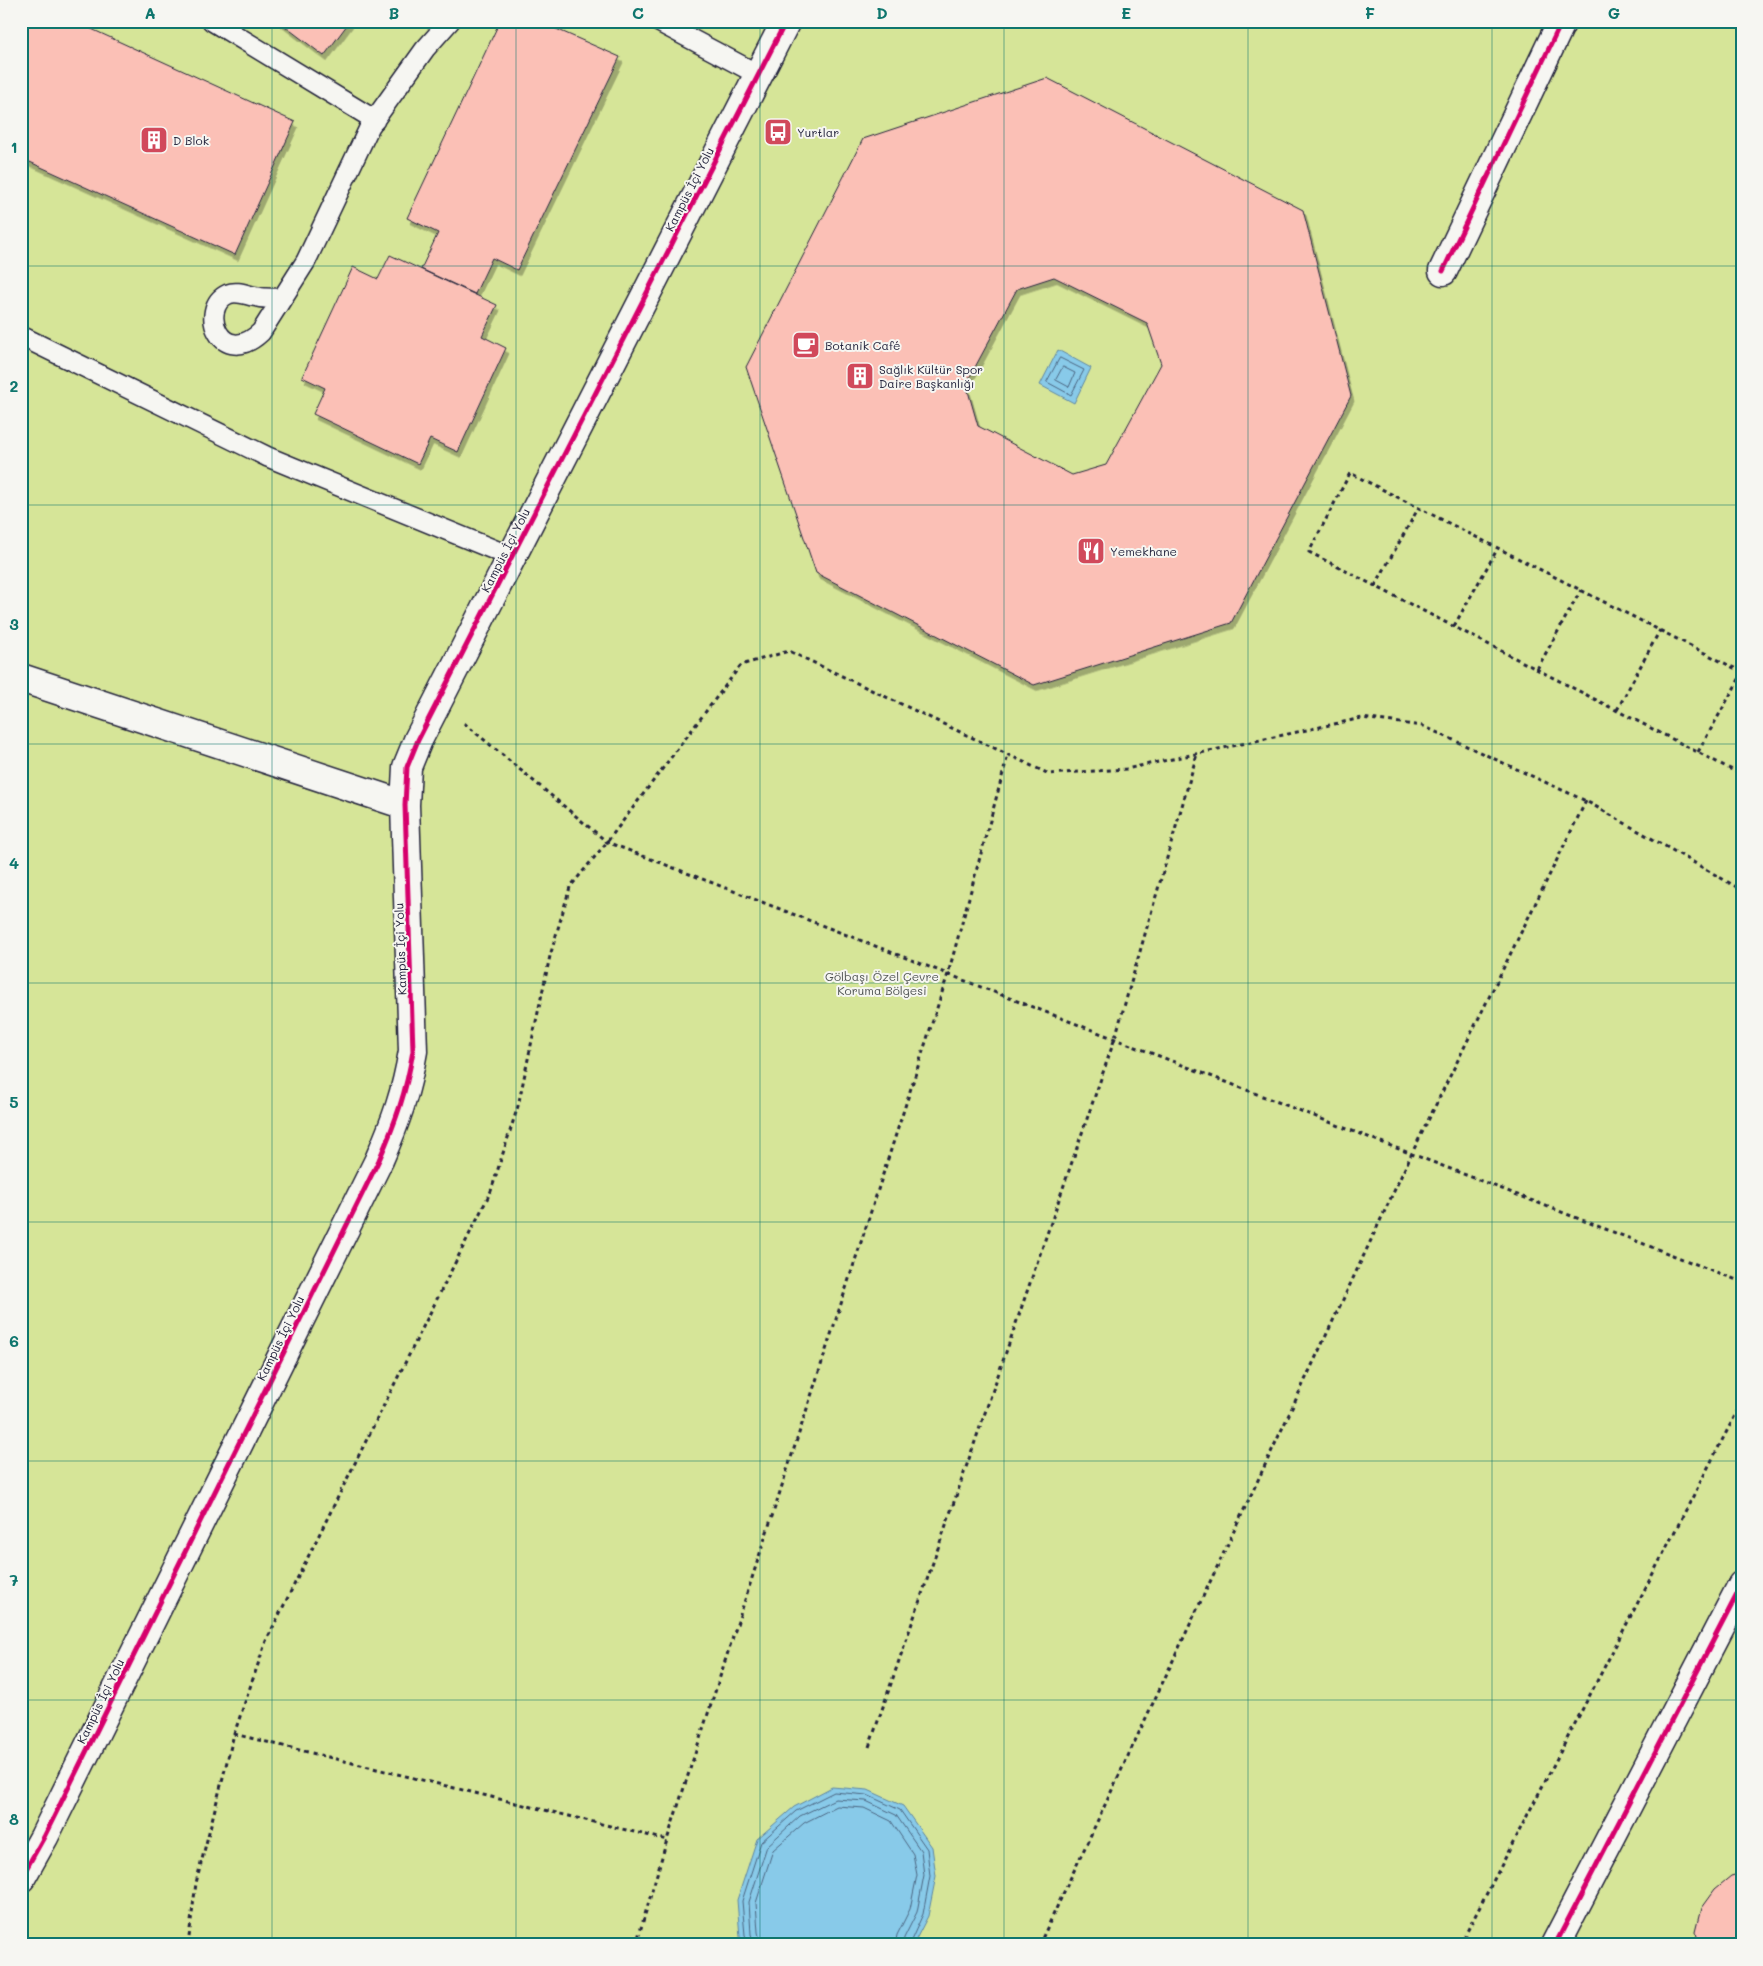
<svg xmlns="http://www.w3.org/2000/svg" width="1763" height="1966" viewBox="0 0 1763 1966" font-family="Mali,sans-serif">
	<defs>
		<filter id="shadow"><feDropShadow dx="3" dy="5.5" stdDeviation="0" flood-color="#0004"/></filter>
	</defs>
	<rect width="100%" height="100%" fill="#f6f6f2"/>
	<filter id="ink" filterUnits="userSpaceOnUse"><feTurbulence type="fractalNoise" baseFrequency=".02" numOctaves="2"/><feDisplacementMap in="SourceGraphic" scale="10" xChannelSelector="R" yChannelSelector="G"/><feConvolveMatrix kernelMatrix="1 2 1 2 8 2 1 2 1" color-interpolation-filters="sRGB"/></filter>
	<g filter="url(#ink)">
		<path fill="#d6e598" stroke="#7c846a" d="M 21,21 L 1742,21 L 1742,1945 L 21,1945 Z"/>
		<path fill="#88cae9" stroke="#5f87a3" d="M 1058,350 L 1091,368 L 1074,403 L 1040,385 Z
			M 832,1787 L 868,1790 L 903,1806 L 932,1847 L 936,1876 L 928,1916 L 913,1945 L 743,1945 L 740,1937 L 737,1900 L 757,1839 L 794,1807 Z"/>
		<g fill="none" stroke-linecap="round" stroke-linejoin="round">
			<path stroke="#4b6581" stroke-width="1" d="M 1060,358 L 1084,370 L 1071,395 L 1047,382 Z
				M 1063,367 L 1075,373 L 1069,387 L 1056,380 Z
				M 747,1945 L 745,1935 L 742,1901 L 761,1842 L 796,1811 L 834,1792 L 867,1795 L 900,1810 L 927,1849 L 930,1876 L 923,1914 L 909,1945
				M 753,1945 L 751,1934 L 749,1902 L 767,1846 L 800,1816 L 835,1799 L 866,1801 L 896,1815 L 921,1851 L 924,1875 L 917,1912 L 904,1938 L 903,1945
				M 761,1945 L 758,1932 L 756,1903 L 773,1850 L 804,1823 L 837,1806 L 864,1808 L 891,1821 L 913,1854 L 917,1875 L 910,1909 L 897,1935 L 895,1945"/>
		</g>
		<path fill="#fbc0b6" stroke="#22223b" fill-rule="evenodd" filter="url(#shadow)" d="M 21,21 L 74,21 L 295,122 L 235,255 L 21,158 Z
			M 278,21 L 350,21 L 324,56 Z
			M 500,21 L 538,21 L 620,57 L 517,270 L 492,258 L 475,294 L 421,269 L 438,233 L 407,218 Z
			M 1047,78 L 1303,210 L 1351,396 L 1231,623 L 1034,685 L 816,573 L 746,367 L 863,139 ZM 1054,277 L 1147,323 L 1161,364 L 1106,465 L 1072,475 L 978,426 L 966,384 L 1017,289 Z
			M 390,255 L 497,305 L 482,336 L 506,348 L 458,452 L 430,439 L 418,464 L 313,414 L 325,388 L 302,377 L 353,267 L 378,279 Z
			M 1742,1873 L 1742,1945 L 1699,1945 L 1696,1931 L 1702,1907 L 1715,1889 L 1731,1876 Z"/>
		<g fill="none" stroke-linecap="round" stroke-linejoin="round">
			<defs>
				<path id="service" d="M 212,21 L 375,120
					M 657,21 L 759,75
					M 282,298 C 274,298 266,299 258,297 C 248,296 238,290 228,294 C 197,308 221,370 261,332 L 306,261 L 370,126 L 425,49 L 450,21
					M 21,336 L 268,457 L 512,557"/>
				<path id="minor" d="M 1443,271 L 1562,21
					M 21,678 L 405,805
					M 21,1878 L 44,1837 L 379,1160 C 396,1121 406,1093 413,1051 L 405,805 L 407,767 L 418,740 L 786,21
					M 1555,1945 L 1742,1585"/>
			</defs>
			<use href="#service" stroke="#22223b" stroke-width="22"/>
			<use href="#minor" stroke="#22223b" stroke-width="31"/>
			<path stroke="#22223b" stroke-width="3" stroke-dasharray="4 4" stroke-linecap="butt" d="M 1375,586 L 1419,507
				M 1454,626 L 1498,548
				M 1537,669 L 1581,590
				M 1742,672 L 1350,473 L 1309,552 L 1742,775
				M 1617,710 L 1660,630
				M 464,723 L 607,842 L 1742,1282
				M 1698,752 L 1742,674
				M 234,1734 L 667,1840
				M 869,1747 L 1115,1038 L 1197,754
				M 188,1945 L 196,1883 L 234,1734 L 266,1641 L 491,1191 L 518,1106 L 550,956 L 570,887 L 607,842 L 741,665 L 789,651 L 1049,774 L 1126,769 L 1362,718 L 1423,726 L 1586,801 L 1742,890
				M 636,1945 L 667,1840 L 948,974 L 1008,755
				M 1039,1945 L 1412,1153 L 1586,801
				M 1460,1945 L 1742,1402"/>
			<use href="#service" stroke="#f6f6f2" stroke-width="19"/>
			<use href="#minor" stroke="#f6f6f2" stroke-width="28"/>
			<defs>
				<path id="cycleway" d="M 1443,271 L 1562,21
					M 21,1878 L 44,1837 L 379,1160 C 396,1121 406,1093 413,1051 L 405,805 L 407,767 L 418,740 L 786,21
					M 1555,1945 L 1742,1585"/>
			</defs>
			<use href="#cycleway" stroke="#f6f6f2" stroke-width="8"/>
			<use href="#cycleway" stroke="#d6006c" stroke-width="5"/>
		</g>
	</g>
	<path fill="none" stroke="#0f766e" stroke-width="1" stroke-opacity="0.55" d="M 272,21 L 272,1945M 516,21 L 516,1945M 760,21 L 760,1945M 1004,21 L 1004,1945M 1248,21 L 1248,1945M 1492,21 L 1492,1945M 21,266 L 1742,266M 21,505 L 1742,505M 21,744 L 1742,744M 21,983 L 1742,983M 21,1222 L 1742,1222M 21,1461 L 1742,1461M 21,1700 L 1742,1700"/>
	<defs>
		<symbol id="bus-square" viewBox="-11 -11 22 22"><rect x="-9" y="-9" width="18" height="18" rx="4" fill="#d1495b" stroke="#f6f6f2"/><path d="M-5-6H5V4H4V6H2V4H-2V6H-4V4H-5ZM-3.5-4V0h7V-4ZM-3.5 1.2v1.5H-2V1.2ZM2 1.2v1.5H3.5V1.2Z" fill="#fff"/></symbol>
		<symbol id="building-square" viewBox="-11 -11 22 22"><rect x="-9" y="-9" width="18" height="18" rx="4" fill="#d1495b" stroke="#f6f6f2"/><path d="M-4-6H4V6H1V3H-1V6H-4ZM-2.5-4.3h1.7v1.8h-1.7ZM.8-4.3h1.7v1.8H.8ZM-2.5-1h1.7V.8h-1.7ZM.8-1h1.7V.8H.8Z" fill="#fff"/></symbol>
		<symbol id="cafe-square" viewBox="-11 -11 22 22"><rect x="-9" y="-9" width="18" height="18" rx="4" fill="#d1495b" stroke="#f6f6f2"/><path d="M-5.5-4.5H6V0H3Q3 3.5 0 3.5H-2.5Q-5.5 3.5-5.5 0ZM3-3.2v2h1.7v-2ZM-6 4.5H4V6H-6Z" fill="#fff"/></symbol>
		<symbol id="restaurant-square" viewBox="-11 -11 22 22"><rect x="-9" y="-9" width="18" height="18" rx="4" fill="#d1495b" stroke="#f6f6f2"/><path d="M-5-6h1v4h1v-4h1v4h1v-4h1v5L-1.5 .5V6h-2V.5L-5-1ZM5-6V6H3V1.5H1.5Q1.5-4 5-6Z" fill="#fff"/></symbol>
	</defs>
	<g fill-rule="evenodd">
		<use href="#bus-square" x="762" y="116" width="32" height="32"/>
		<use href="#building-square" x="138" y="124" width="32" height="32"/>
		<use href="#cafe-square" x="790" y="329" width="32" height="32"/>
		<use href="#building-square" x="844" y="360" width="32" height="32"/>
		<use href="#restaurant-square" x="1075" y="535" width="32" height="32"/>
	</g>
	<g text-anchor="middle" dominant-baseline="central" stroke-width="4" stroke-linejoin="round" paint-order="stroke">
		<g font-size="12" fill="#22223b" stroke="#f6f6f2" text-anchor="start">
			<text x="797" y="132">Yurtlar</text>
			<text x="173" y="140">D Blok</text>
			<text x="825" y="345">Botanik Café</text>
			<text x="879" y="369">Sağlık Kültür Spor<tspan x="879" dy="14">Daire Başkanlığı</tspan></text>
			<text x="1110" y="551">Yemekhane</text>
		</g>
		<g font-size="12" fill="#22223b" stroke="#f6f6f2">
			<text transform="translate(689 189) rotate(-63)">Kampüs İçi Yolu</text>
			<text transform="translate(505 550) rotate(-63)">Kampüs İçi Yolu</text>
			<text transform="translate(400 949) rotate(-92)">Kampüs İçi Yolu</text>
			<text transform="translate(280 1338) rotate(-64)">Kampüs İçi Yolu</text>
			<text transform="translate(100 1701) rotate(-64)">Kampüs İçi Yolu</text>
		</g>
		<g font-size="12" fill="#4f5352" stroke="#f6f6f2">
			<text x="882" y="976">Gölbaşı Özel Çevre<tspan x="882" dy="14">Koruma Bölgesi</tspan></text>
		</g>
	</g>
	<rect width="1763" height="1966" fill="none" stroke="#f6f6f2" stroke-width="55"/>
	<rect x="28" y="28" width="1708" height="1910" fill="none" stroke="#0f766e" stroke-width="2"/>
	<g font-size="16" text-anchor="middle" font-weight="bold" fill="#0f766e">
		<text x="150" y="19">A</text>
		<text x="394" y="19">B</text>
		<text x="638" y="19">C</text>
		<text x="882" y="19">D</text>
		<text x="1126" y="19">E</text>
		<text x="1370" y="19">F</text>
		<text x="1614" y="19">G</text>
		<text x="14" y="153">1</text>
		<text x="14" y="392">2</text>
		<text x="14" y="630">3</text>
		<text x="14" y="869">4</text>
		<text x="14" y="1108">5</text>
		<text x="14" y="1347">6</text>
		<text x="14" y="1586">7</text>
		<text x="14" y="1825">8</text>
	</g>
</svg>
